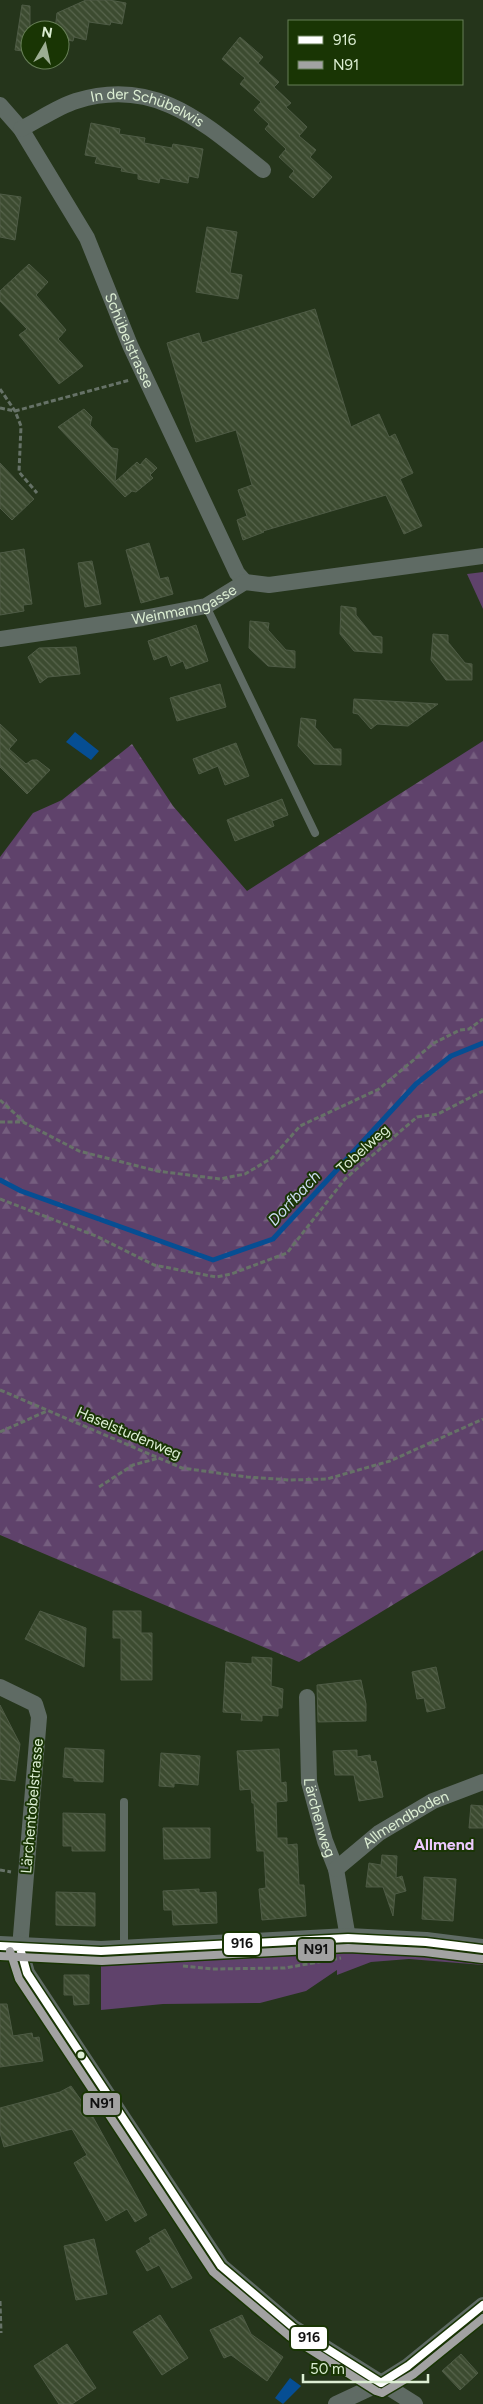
<svg xmlns="http://www.w3.org/2000/svg" width="483" height="2404" viewBox="0 0 483 2404" font-family="Figtree,sans-serif">
	<defs>
		<pattern id="forest-firs" width="22" height="20" patternUnits="userSpaceOnUse" patternTransform="scale(1.25)"><rect width="22" height="20" fill="#5f426b"/><path d="M5 1l3.5 6h-7zM16 11l3.5 6h-7z" fill="#755e7f"/></pattern>
		<pattern id="building-back-hatch" width="6" height="6" patternUnits="userSpaceOnUse" patternTransform="scale(1.25)"><rect width="6" height="6" fill="#3c4b30"/><path d="M-1 5l2 2M0 0l6 6M5-1l2 2" fill="none" stroke="#58654d"/></pattern>
	</defs>
	<rect width="100%" height="100%" fill="#25351b"/>
	<path fill="#5f426b" d="M 483,572 L 483,609 L 467,574 Z
		M 347,1947 L 483,1957 L 483,1965 L 409,1959 L 371,1962 L 337,1975 L 337,1970 L 306,1991 L 260,2003 L 163,2004 L 101,2010 L 101,1951 Z"/>
	<path fill="url(#forest-firs)" d="M 483,741 L 483,1550 L 299,1662 L 0,1535 L 0,857 L 33,813 L 62,800 L 132,744 L 173,806 L 247,891 Z"/>
	<path fill="#064e93" d="M 75,732 L 99,751 L 91,760 L 66,742 Z
		M 290,2378 L 301,2386 L 283,2404 L 275,2398 Z"/>
	<g fill="none" stroke-linecap="round" stroke-linejoin="round">
		<path stroke="#064e93" stroke-width="5" d="M 0,1180 L 21,1191 L 213,1260 L 273,1239 L 416,1084 L 451,1056 L 483,1043"/>
	</g>
	<path fill="url(#building-back-hatch)" stroke="#4e5b45" d="M 86,0 L 109,0 L 126,3 L 122,24 L 111,22 L 110,25 L 89,22 L 86,40 L 74,37 L 73,41 L 60,39 L 60,30 L 55,30 L 57,13 Z
		M 22,5 L 30,6 L 30,52 L 15,50 Z
		M 240,37 L 263,57 L 258,63 L 279,82 L 274,87 L 291,103 L 286,107 L 307,127 L 299,136 L 316,150 L 310,157 L 332,177 L 313,198 L 289,177 L 294,171 L 279,157 L 286,149 L 265,129 L 269,124 L 254,110 L 261,102 L 240,84 L 245,78 L 222,59 Z
		M 91,123 L 120,129 L 119,134 L 145,138 L 144,143 L 172,148 L 173,144 L 203,149 L 198,178 L 189,176 L 188,183 L 160,178 L 159,183 L 138,179 L 138,174 L 121,171 L 122,168 L 95,163 L 97,157 L 85,155 Z
		M 0,194 L 21,197 L 15,240 L 0,237 Z
		M 207,227 L 237,232 L 230,273 L 242,275 L 238,299 L 196,292 Z
		M 29,264 L 48,282 L 36,295 L 66,330 L 58,339 L 83,366 L 59,384 L 19,335 L 27,329 L 0,301 L 0,291 Z
		M 315,309 L 351,427 L 379,414 L 389,437 L 395,434 L 413,473 L 400,479 L 422,526 L 404,534 L 386,495 L 263,531 L 264,532 L 243,540 L 237,520 L 247,516 L 238,490 L 252,485 L 236,430 L 196,442 L 167,343 L 199,333 L 202,343 Z
		M 84,409 L 92,417 L 90,425 L 112,448 L 118,449 L 115,482 L 137,462 L 140,465 L 146,458 L 157,468 L 150,475 L 153,478 L 136,492 L 132,491 L 125,497 L 58,427 Z
		M 0,463 L 34,499 L 12,520 L 0,508 Z
		M 149,543 L 160,579 L 168,577 L 173,594 L 141,603 L 126,550 Z
		M 24,549 L 32,604 L 23,605 L 24,611 L 0,615 L 0,553 Z
		M 92,561 L 101,604 L 85,607 L 78,563 Z
		M 341,606 L 356,608 L 356,615 L 373,636 L 382,637 L 382,653 L 354,651 L 340,634 Z
		M 250,621 L 269,623 L 268,630 L 286,650 L 295,651 L 295,668 L 268,666 L 249,648 Z
		M 196,625 L 208,661 L 186,669 L 183,661 L 171,666 L 167,655 L 154,660 L 148,641 Z
		M 433,634 L 448,635 L 448,642 L 465,663 L 472,664 L 472,680 L 446,680 L 431,660 Z
		M 76,647 L 80,674 L 48,677 L 40,683 L 28,657 L 39,648 Z
		M 220,684 L 226,707 L 177,721 L 170,698 Z
		M 354,699 L 438,704 L 408,726 L 377,724 L 371,729 L 358,714 L 353,713 Z
		M 301,718 L 316,720 L 315,727 L 334,749 L 341,749 L 341,765 L 314,764 L 298,746 Z
		M 0,724 L 17,740 L 9,749 L 26,764 L 32,760 L 37,760 L 50,770 L 27,794 L 0,767 Z
		M 236,743 L 249,776 L 225,785 L 218,766 L 199,774 L 193,759 Z
		M 282,799 L 288,815 L 272,821 L 274,826 L 235,841 L 227,820 Z
		M 40,1611 L 86,1628 L 84,1667 L 25,1639 Z
		M 113,1611 L 141,1611 L 141,1633 L 152,1633 L 152,1680 L 121,1680 L 121,1638 L 113,1638 Z
		M 252,1657 L 272,1658 L 271,1686 L 283,1689 L 282,1708 L 278,1708 L 278,1716 L 262,1715 L 262,1721 L 241,1720 L 242,1713 L 223,1712 L 226,1662 L 252,1664 Z
		M 436,1667 L 445,1708 L 427,1712 L 424,1698 L 417,1699 L 412,1672 Z
		M 361,1680 L 366,1704 L 366,1721 L 318,1722 L 317,1685 Z
		M 0,1705 L 20,1744 L 15,1781 L 0,1779 Z
		M 65,1748 L 104,1750 L 103,1782 L 74,1781 L 74,1778 L 63,1777 Z
		M 279,1749 L 281,1783 L 286,1782 L 287,1801 L 276,1802 L 277,1838 L 287,1838 L 287,1845 L 297,1844 L 299,1885 L 304,1885 L 306,1916 L 262,1920 L 259,1889 L 266,1888 L 264,1851 L 257,1851 L 254,1803 L 252,1803 L 251,1789 L 240,1790 L 237,1751 Z
		M 357,1750 L 357,1757 L 370,1755 L 371,1762 L 376,1761 L 383,1797 L 359,1801 L 354,1775 L 335,1775 L 333,1751 Z
		M 161,1753 L 200,1756 L 198,1785 L 174,1783 L 174,1787 L 159,1786 Z
		M 471,1805 L 483,1806 L 483,1828 L 469,1828 Z
		M 63,1813 L 105,1814 L 105,1851 L 72,1851 L 72,1846 L 63,1846 Z
		M 163,1828 L 210,1828 L 210,1858 L 164,1859 Z
		M 382,1855 L 397,1856 L 396,1878 L 402,1876 L 406,1891 L 395,1894 L 393,1916 L 383,1887 L 366,1887 L 369,1863 L 381,1865 Z
		M 424,1877 L 456,1879 L 453,1921 L 422,1919 Z
		M 199,1889 L 199,1893 L 216,1892 L 217,1923 L 173,1925 L 172,1910 L 164,1910 L 163,1891 Z
		M 56,1892 L 95,1893 L 95,1926 L 56,1925 Z
		M 64,1975 L 89,1975 L 89,2004 L 74,2005 L 73,1995 L 64,1995 Z
		M 0,2004 L 7,2004 L 13,2036 L 32,2033 L 33,2038 L 39,2037 L 43,2061 L 0,2067 Z
		M 71,2086 L 93,2117 L 147,2215 L 135,2222 L 127,2209 L 106,2221 L 74,2163 L 87,2155 L 72,2129 L 4,2147 L 0,2133 L 0,2108 L 60,2092 Z
		M 165,2229 L 192,2278 L 172,2288 L 159,2265 L 147,2271 L 136,2251 L 151,2242 L 149,2238 Z
		M 94,2239 L 107,2294 L 76,2300 L 64,2246 Z
		M 160,2315 L 188,2358 L 162,2375 L 133,2332 Z
		M 242,2315 L 251,2334 L 283,2357 L 267,2381 L 231,2355 L 224,2358 L 210,2330 Z
		M 67,2344 L 96,2388 L 72,2404 L 59,2404 L 34,2366 Z
		M 461,2354 L 478,2373 L 460,2390 L 442,2371 Z"/>
	<g fill="none" stroke-linecap="round" stroke-linejoin="round">
		<path stroke="#667267" stroke-width="3" stroke-dasharray="5 2.5" stroke-linecap="butt" d="M 0,389 L 15,411 L 21,426 L 19,472 L 37,493
			M 0,408 L 15,411 L 130,380
			M 0,1100 L 23,1121
			M 0,1122 L 23,1122 L 79,1151 L 157,1171 L 220,1179 L 245,1174 L 272,1158 L 300,1126 L 379,1089 L 434,1043 L 460,1030 L 469,1029 L 483,1019
			M 0,1199 L 96,1236 L 154,1265 L 216,1277 L 231,1274 L 287,1253 L 345,1179 L 417,1117 L 438,1114 L 483,1091
			M 0,1390 L 182,1468 L 247,1477 L 290,1480 L 327,1479 L 390,1461 L 483,1419
			M 0,1432 L 47,1411
			M 99,1487 L 133,1465 L 159,1458
			M 0,1870 L 11,1872
			M 183,1966 L 212,1969 L 285,1968 L 341,1958
			M 0,2301 L 1,2333"/>
		<path stroke="#5f6b64" stroke-width="8" d="M 206,606 L 315,833
			M 124,1950 L 124,1802"/>
		<g stroke="#5f6b64" stroke-width="16">
			<path id="s1" d="M 0,105 L 21,129 L 87,238 L 130,345 L 237,573 L 245,582"/>
			<path id="s2" d="M 21,129 C 39,120 57,107 76,101 C 156,76 205,124 263,170"/>
			<path id="s3" d="M 0,639 L 143,618 L 206,606 L 245,582 L 269,585 L 483,556"/>
			<path d="M 0,1687 L 35,1704 L 39,1717 L 20,1948 L 27,1973 L 221,2266 L 294,2328 L 415,2404"/>
			<path id="s4" d="M 307,1697 L 309,1782 L 325,1841 L 336,1869 L 348,1938"/>
			<path id="s5" d="M 336,1869 L 379,1833 L 433,1801 L 483,1782"/>
			<path d="M 336,2404 L 381,2383 L 408,2366 L 483,2305"/>
		</g>
		<path stroke="#5f6b64" stroke-width="20" d="M 0,1946 L 101,1951 L 348,1938 L 426,1942 L 483,1949"/>
		<defs>
			<path id="bus-1" d="M 0,1946 L 101,1951 L 348,1938 L 426,1942 L 483,1949
				M 20,1948 L 27,1973 L 221,2266 L 294,2328 L 381,2383 L 408,2366 L 483,2305"/>
			<path id="bus-2" d="M 10,1951 L 19,1979 L 213,2272 L 289,2336 L 376,2391 L 382,2393 L 414,2374 L 483,2318
				M 0,1956 L 102,1961 L 348,1948 L 425,1952 L 482,1959"/>
		</defs>
		<use href="#bus-1" stroke="#193504" stroke-width="11"/>
		<use href="#bus-2" stroke="#193504" stroke-width="11"/>
		<use href="#bus-1" stroke="#fff" stroke-width="8"/>
		<use href="#bus-2" stroke="#a2a2a2" stroke-width="8"/>
	</g>
	<circle fill="#dceed3" stroke="#193504" stroke-width="2" cx="81" cy="2055" r="4.5"/>
	<g text-anchor="middle" dominant-baseline="central" stroke-width="4" stroke-linejoin="round" paint-order="stroke">
		<g font-size="15" fill="#dceed3" stroke="#193504">
			<text stroke="none"><textPath href="#s2" startOffset="136">In der Schübelwis</textPath></text>
			<text stroke="none"><textPath href="#s1" startOffset="270">Schübelstrasse</textPath></text>
			<text stroke="none"><textPath href="#s3" startOffset="188">Weinmanngasse</textPath></text>
			<text transform="translate(363 1149) rotate(-42)">Tobelweg</text>
			<text transform="translate(129 1433) rotate(23)">Haselstudenweg</text>
			<text transform="translate(32 1806) rotate(-85)">Lärchentobelstrasse</text>
			<text stroke="none"><textPath href="#s4" startOffset="122">Lärchenweg</textPath></text>
			<text stroke="none"><textPath href="#s5" startOffset="86">Allmendboden</textPath></text>
		</g>
		<g font-size="16" font-style="italic" fill="#cbdcf1" stroke="#193504">
			<text transform="translate(294 1198) rotate(-47)">Dorfbach</text>
		</g>
		<g font-size="16" font-weight="bold" fill="#ecc9fd" stroke="#193504">
			<text x="444" y="1844">Allmend</text>
		</g>
	</g>
	<g stroke="#193504" stroke-width="2">
		<rect x="223" y="1932" width="38" height="24" rx="5" fill="#fff"/>
		<rect x="297" y="1938" width="38" height="24" rx="5" fill="#a2a2a2"/>
		<rect x="82" y="2092" width="39" height="24" rx="5" fill="#a2a2a2"/>
		<rect x="290" y="2326" width="38" height="24" rx="5" fill="#fff"/>
	</g>
	<g font-size="14" text-anchor="middle" font-weight="bold" fill="#111">
		<text x="242" y="1948">916</text>
		<text x="316" y="1954">N91</text>
		<text x="102" y="2108">N91</text>
		<text x="309" y="2342">916</text>
	</g>
	<rect x="288" y="20" width="175" height="65" fill="#193504" stroke="#677f57"/>
	<rect x="298" y="36" width="25" height="8" fill="#ffffff" stroke="#677f57"/>
	<text x="333" y="45" font-size="15" fill="#dceed3">916</text>
	<rect x="298" y="61" width="25" height="8" fill="#a2a2a2" stroke="#677f57"/>
	<text x="333" y="70" font-size="15" fill="#dceed3">N91</text>
	<g transform="translate(45 45) rotate(9)"><circle r="24" fill="#193504" stroke="#677f57"/>
	<path d="M0-4L9 19L0 12L-9 19Z" fill="#9cad93"/>
	<text y="-8" font-size="14" font-weight="bold" text-anchor="middle" fill="#dceed3">N</text>
	</g>
	<path d="M303 2374v8h125v-8" fill="none" stroke="#dceed3" stroke-width="2.5"/>
	<text x="310" y="2374" font-size="15" fill="#dceed3" stroke="#193504" stroke-width="4" paint-order="stroke">50 m</text>
</svg>
